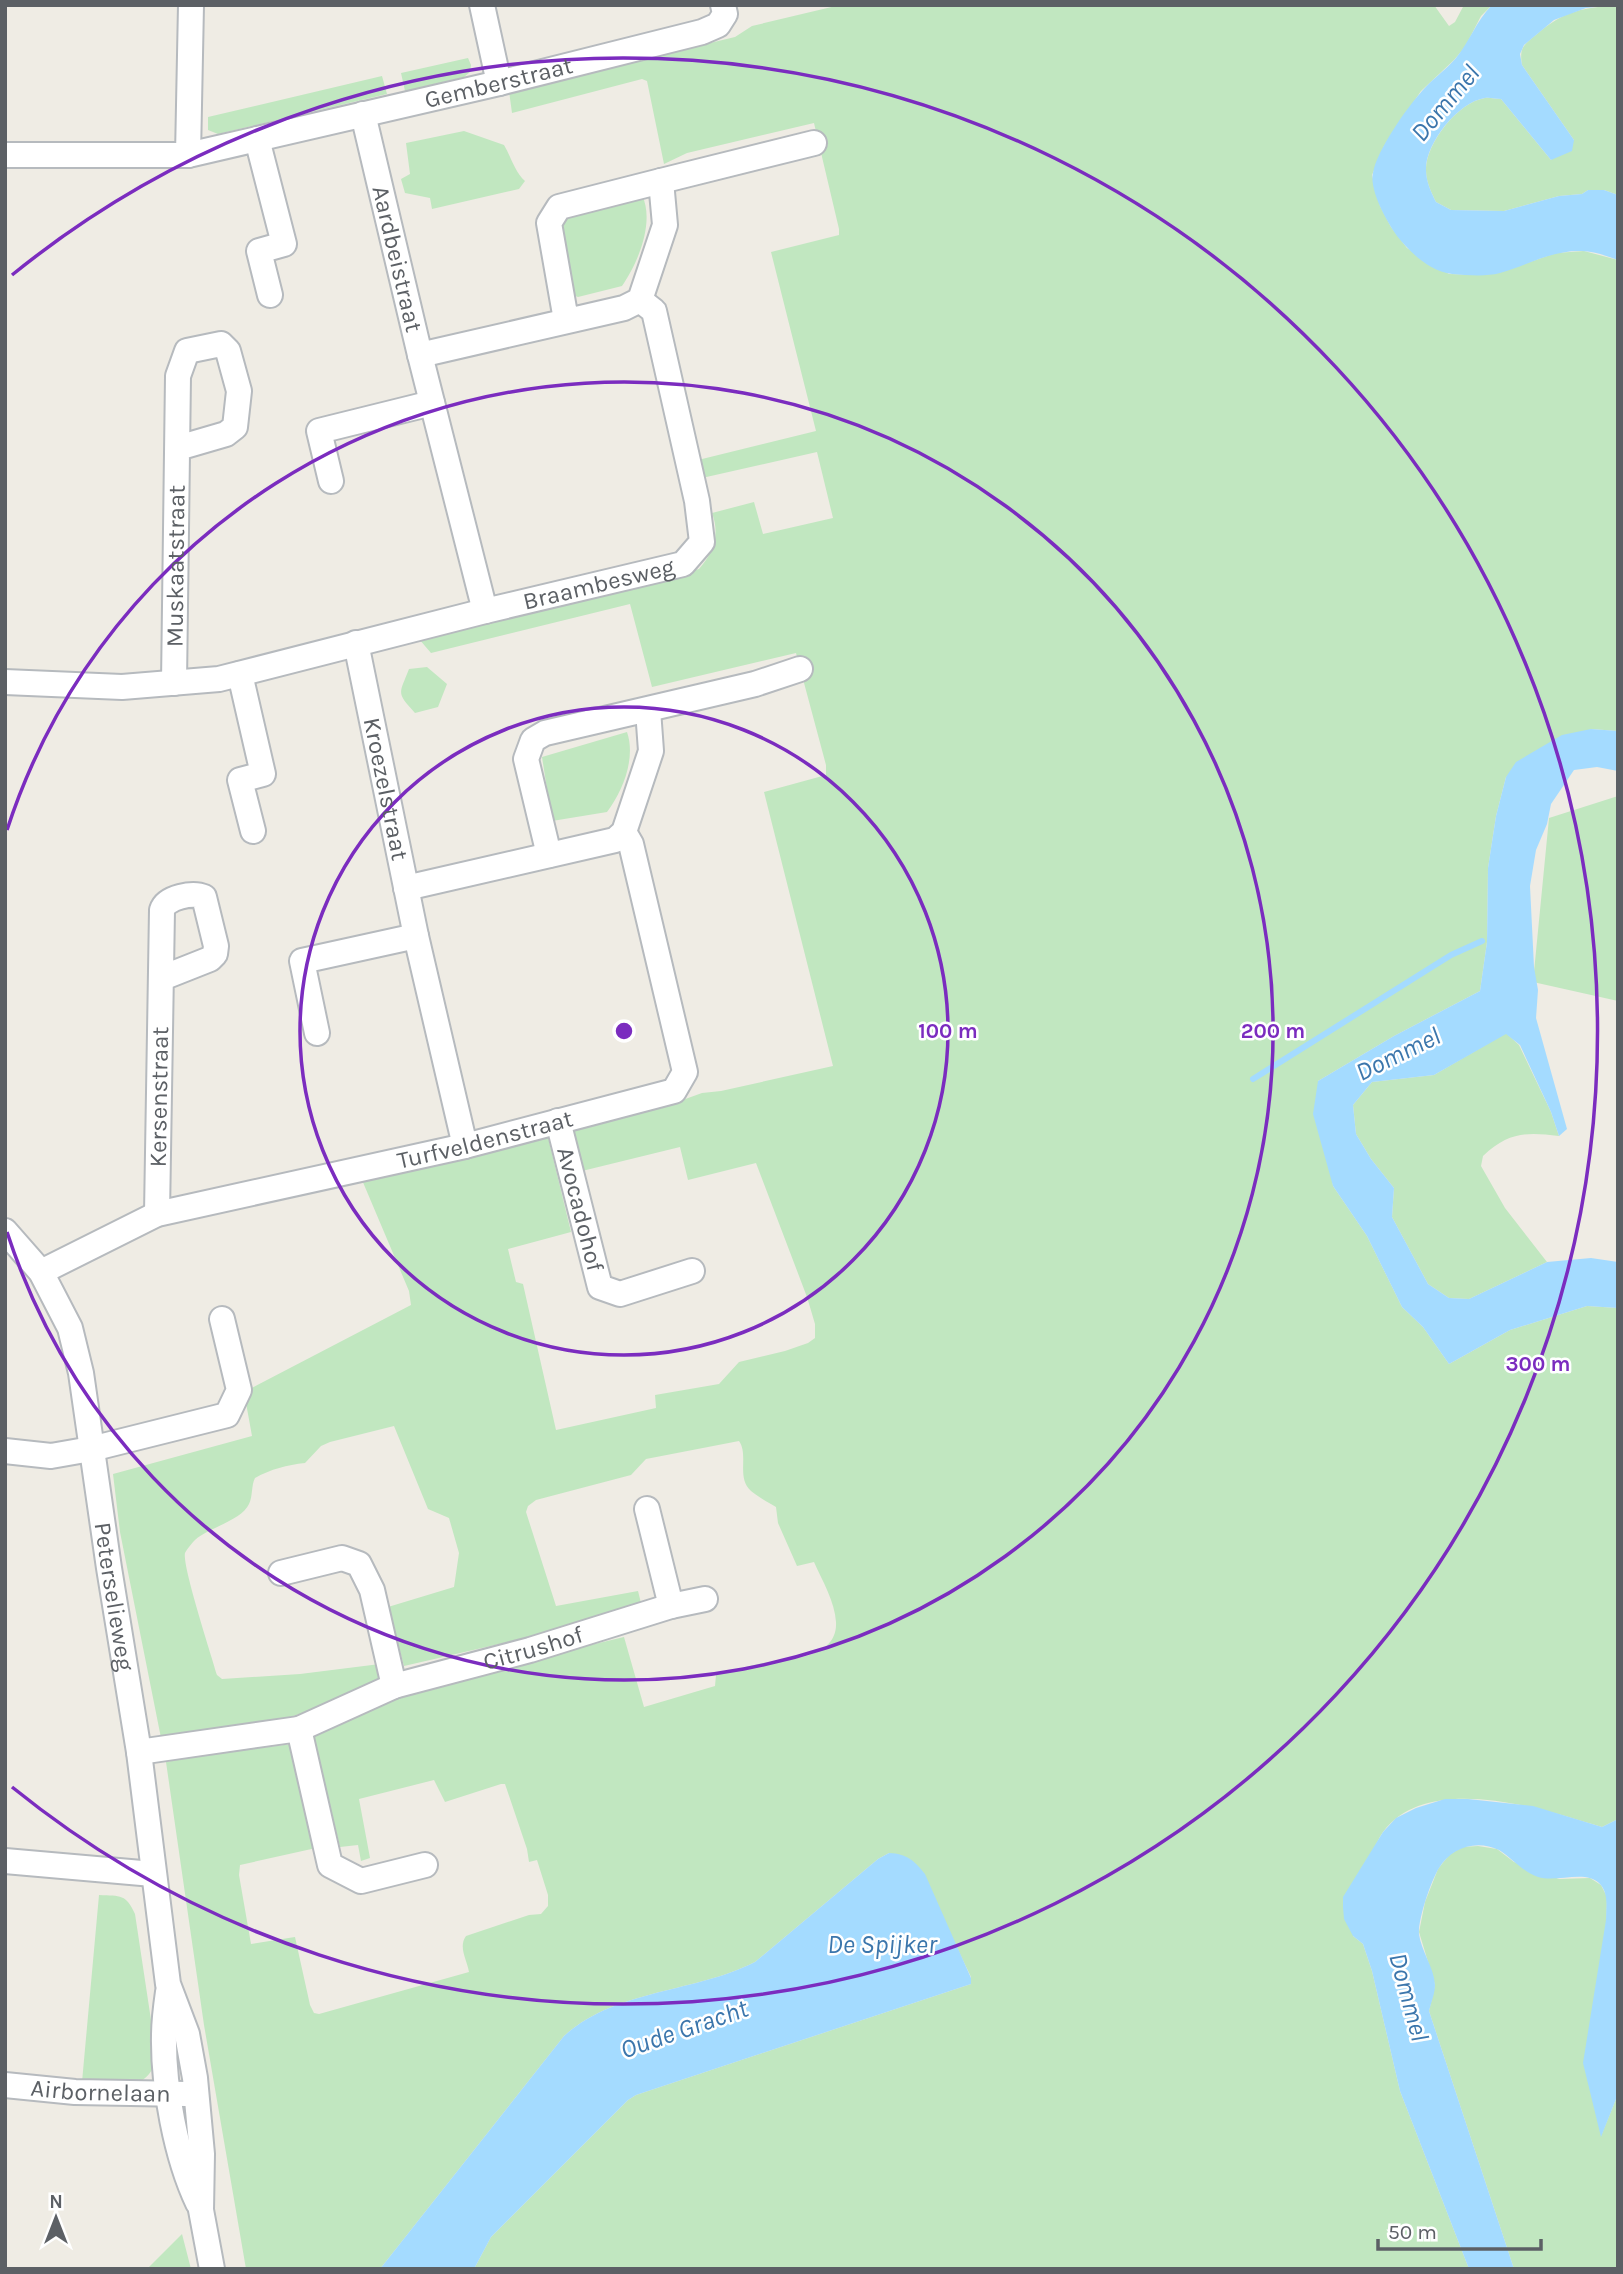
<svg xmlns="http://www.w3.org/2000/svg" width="1623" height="2274" viewBox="0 0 1623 2274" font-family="Karla,sans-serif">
	<rect width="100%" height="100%" fill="#efece4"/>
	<path fill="#c1e7c0" d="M 840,5 L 1434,5 L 1449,26 L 1455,22 L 1464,5 L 1492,5 L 1481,16 L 1465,47 L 1454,60 L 1421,91 L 1384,146 L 1372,175 L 1380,206 L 1391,227 L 1407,248 L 1449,274 L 1478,275 L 1498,273 L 1556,253 L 1584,251 L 1618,260 L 1618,731 L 1591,729 L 1506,777 L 1496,816 L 1488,868 L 1487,942 L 1480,991 L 1394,1036 L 1318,1081 L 1333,1186 L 1367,1236 L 1402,1307 L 1423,1327 L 1449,1364 L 1510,1330 L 1587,1306 L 1618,1308 L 1618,1819 L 1602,1827 C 1543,1809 1428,1771 1383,1832 C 1366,1856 1360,1907 1353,1936 L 1363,1944 L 1372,1971 L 1400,2091 L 1469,2269 L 474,2269 L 491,2237 L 628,2100 L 636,2095 L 971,1984 L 971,1977 L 949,1931 L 889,1853 L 878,1859 L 755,1962 C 694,1993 616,1989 564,2036 L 380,2269 L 246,2269 L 204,2025 L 166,1762 L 203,1755 L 292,1744 L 316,1848 L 240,1865 L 239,1875 L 251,1944 L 295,1937 L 310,2005 L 314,2013 L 319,2014 L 469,1972 C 467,1960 458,1947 466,1936 L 529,1915 L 541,1914 L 548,1906 L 548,1895 L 537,1860 L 529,1862 L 527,1849 L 505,1784 L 501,1784 L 445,1802 L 434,1780 L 359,1799 L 370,1858 L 361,1861 L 358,1845 L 340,1847 L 312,1734 L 419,1686 L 624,1637 L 644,1707 L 715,1686 L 716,1675 C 730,1672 744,1667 758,1664 C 783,1659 838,1661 836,1622 C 835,1602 822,1580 814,1562 L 797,1566 L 778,1523 L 776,1507 C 768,1502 758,1497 751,1491 C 736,1478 749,1455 739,1441 L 646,1459 L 631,1475 L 536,1500 L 528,1506 L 526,1512 L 556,1606 L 638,1591 L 643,1611 L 404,1666 L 388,1607 L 454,1587 L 459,1553 L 449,1518 L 428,1509 L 394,1426 L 330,1442 L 321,1446 L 305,1463 C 287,1465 271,1469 255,1478 C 251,1486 253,1496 249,1504 C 242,1520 208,1528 195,1540 C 192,1543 187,1549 185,1553 C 182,1566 212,1657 217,1675 L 222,1679 L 300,1674 L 380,1664 L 384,1676 L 312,1710 L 287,1718 L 161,1738 L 120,1532 L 113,1474 L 252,1436 L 244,1392 L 411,1305 L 409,1291 L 362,1180 L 547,1133 L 571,1232 L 508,1249 L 516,1282 L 523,1284 L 556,1430 L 656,1408 L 655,1395 L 719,1384 L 739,1362 L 785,1351 L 808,1343 L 815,1338 L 815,1324 L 807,1297 L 756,1163 L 688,1180 L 680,1147 L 578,1172 L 570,1128 L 677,1102 L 702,1093 L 721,1091 L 833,1066 L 764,792 L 826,775 L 826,765 L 796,653 L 652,687 L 630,604 L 431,653 L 419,639 L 699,569 C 714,552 720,534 712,513 L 754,502 L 763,534 L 833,518 L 817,452 L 702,478 L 698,460 L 816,431 L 771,252 L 839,235 L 839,229 L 814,123 L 687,153 L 664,164 L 647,81 L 642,79 L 512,113 L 509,91 L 735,37 L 752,26 Z
		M 1618,5 L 1618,195 L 1604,190 L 1588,190 L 1582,194 L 1559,196 L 1504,211 L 1451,210 L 1436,202 C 1431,192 1426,181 1426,171 C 1425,144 1458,102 1485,98 C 1489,97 1496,99 1501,99 L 1551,160 L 1574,140 L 1522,65 C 1519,47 1524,45 1537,34 C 1565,10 1583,8 1618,5 Z
		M 468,58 L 471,65 L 470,72 L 464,77 L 405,91 L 401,73 Z
		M 382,76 L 387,94 L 218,134 L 208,130 L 208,117 Z
		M 464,131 L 504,145 C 511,157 515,172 525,181 L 519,189 L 432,209 L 430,198 L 405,193 L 401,179 L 410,174 L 406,143 Z
		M 642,195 C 655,222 638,263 622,286 L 578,297 L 570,294 L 560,220 L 565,215 Z
		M 427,667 L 447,684 L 438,707 L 415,713 C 396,692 399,695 409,669 Z
		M 627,732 C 636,758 623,791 607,812 L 552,821 L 542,757 Z
		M 1618,796 L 1618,1001 L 1533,982 L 1549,818 Z
		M 1506,1033 L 1519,1045 L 1551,1112 L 1559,1136 C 1526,1132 1509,1132 1483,1156 L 1481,1166 L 1505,1208 L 1547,1262 L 1469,1299 L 1449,1298 L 1428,1284 L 1392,1217 L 1394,1188 L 1371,1159 L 1356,1134 L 1353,1105 L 1372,1082 L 1434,1075 Z
		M 1478,1846 L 1497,1849 L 1514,1862 L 1559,1879 L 1590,1878 L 1601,1885 L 1607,1897 L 1601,2136 L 1618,2094 L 1618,2269 L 1514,2269 L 1429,2011 L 1435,1985 L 1419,1932 L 1425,1902 L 1438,1869 L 1449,1855 L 1462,1847 Z
		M 99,1895 C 121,1896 126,1894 135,1914 L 156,2053 C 153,2096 113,2083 82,2082 Z
		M 182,2234 L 191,2269 L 147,2269 Z"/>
	<path fill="#a4dbff" d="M 1492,5 L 1614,5 L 1586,8 L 1554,20 L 1524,45 L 1520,54 L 1522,65 L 1574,140 L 1572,151 L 1551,160 L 1501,99 C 1496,99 1489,97 1485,98 C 1458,102 1425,144 1426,170 C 1426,181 1431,192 1436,202 L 1451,210 L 1504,211 L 1559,196 L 1582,194 L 1588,190 L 1604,190 L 1618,195 L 1618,260 C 1607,256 1593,251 1582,251 C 1552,250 1528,265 1500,273 C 1485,277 1467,275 1452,274 C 1429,271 1411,253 1397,236 C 1387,222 1369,190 1373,173 C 1377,150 1406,109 1422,91 C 1432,79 1446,70 1456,58 C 1470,41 1476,21 1492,5 Z
		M 1591,729 L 1618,731 L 1618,771 L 1597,767 L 1574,770 L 1551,804 L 1547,824 L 1536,850 L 1530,886 L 1534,967 L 1538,990 L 1536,1018 L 1567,1129 L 1559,1136 L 1551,1112 L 1520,1045 L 1506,1034 L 1434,1075 L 1372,1082 L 1353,1105 L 1356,1134 L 1371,1159 L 1394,1188 L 1392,1217 L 1428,1284 L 1449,1298 L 1469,1299 L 1547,1262 L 1591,1258 L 1618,1262 L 1618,1308 L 1587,1306 L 1510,1330 L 1449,1364 L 1423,1327 L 1402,1307 L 1367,1236 L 1333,1186 L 1313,1114 L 1318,1081 L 1394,1036 L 1480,991 L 1487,942 L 1488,868 L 1496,816 L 1506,777 L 1516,762 L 1562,735 Z
		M 1445,1799 L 1468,1799 L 1533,1806 L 1602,1827 L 1618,1819 L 1618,2094 L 1601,2137 L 1583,2063 L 1606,1920 C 1606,1908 1609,1894 1600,1884 C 1586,1869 1557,1883 1538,1877 C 1523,1872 1512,1858 1499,1850 C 1476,1839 1451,1848 1439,1868 C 1431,1881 1418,1919 1419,1934 C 1421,1951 1434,1967 1435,1985 C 1435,1993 1431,2003 1429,2011 L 1514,2269 L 1469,2269 L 1400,2091 L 1372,1971 L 1363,1944 L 1353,1936 L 1344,1919 L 1343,1907 L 1343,1897 L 1383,1832 L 1396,1818 L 1416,1808 Z
		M 889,1853 C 907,1854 914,1860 925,1874 L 971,1978 L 971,1984 L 636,2095 L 628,2100 L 491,2237 L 474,2269 L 380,2269 L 564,2036 C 616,1989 694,1993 755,1962 L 878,1859 Z"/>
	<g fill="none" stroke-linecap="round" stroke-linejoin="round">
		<path stroke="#a4dbff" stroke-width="6" d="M 1253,1079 L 1451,955 L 1482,941"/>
		<defs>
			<g id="minor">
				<path d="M 482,5 L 499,83"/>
				<path id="s1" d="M 363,114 L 420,355 L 485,611"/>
				<path d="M 257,139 L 284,244 L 259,251 L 270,295"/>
				<path id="s2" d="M 5,155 L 188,155 L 499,83 L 702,32 L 718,25 L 725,14 L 723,5"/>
				<path d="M 188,155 L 191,5"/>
				<path d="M 661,181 L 814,143"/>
				<path d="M 420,355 L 624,308 L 640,300 L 665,225 L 661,181 L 559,207 L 549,223 L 566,320"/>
				<path d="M 331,481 L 319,431 L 432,403"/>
				<path id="s3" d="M 356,643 L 416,936 L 465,1146"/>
				<path d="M 240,674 L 263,774 L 240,780 L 253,831"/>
				<path id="s4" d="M 5,682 L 122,687 L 219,679 L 485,611 L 683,564 L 702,542 L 697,501 L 654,311 L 640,300"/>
				<path id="s5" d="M 174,683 L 178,376 L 187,351 L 221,344 L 228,351 L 239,391 L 235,427 L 226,434 L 178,448"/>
				<path d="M 549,855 L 526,759 L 533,740 L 545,733 L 755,684 L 800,669"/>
				<path d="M 406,888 L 615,840 L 624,832 L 651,751 L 648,710"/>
				<path d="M 317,1033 L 302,961 L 416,936"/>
				<path id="s6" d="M 558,1121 L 600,1287 L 620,1294 L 692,1271"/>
				<path id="s7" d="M 157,1214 L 162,910 C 166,897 193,892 204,897 L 216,946 L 215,954 L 210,959 L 162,978"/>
				<path id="s8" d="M 5,1231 L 41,1272 L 70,1328 L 81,1373 L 109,1568 L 139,1752 L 168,1984 L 187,2034 L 195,2078 L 202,2154 L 201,2210 L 212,2269"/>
				<path id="s9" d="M 41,1272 L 157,1214 L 465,1146 L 674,1091 L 685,1072 L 631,844 L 624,832"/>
				<path d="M 5,1451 L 51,1456 L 91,1449 L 227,1415 L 239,1390 L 222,1319"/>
				<path d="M 647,1509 L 671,1606"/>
				<path d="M 281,1573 L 342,1558 L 359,1564 L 372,1590 L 394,1686"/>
				<path d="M 299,1729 L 330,1865 L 361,1881 L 425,1865"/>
				<path id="s10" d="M 139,1752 L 299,1729 L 394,1686 L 530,1650 L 671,1606 L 705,1599"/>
				<path d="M 5,1861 L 153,1874"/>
				<path d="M 168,1992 C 166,2006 164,2021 164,2035 C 163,2086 176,2157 198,2203"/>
				<path id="s11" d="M 5,2085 L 75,2092 L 186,2094"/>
			</g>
		</defs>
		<use href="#minor" stroke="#b6babe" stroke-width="28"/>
		<use href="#minor" stroke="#fff" stroke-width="24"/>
	</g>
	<g fill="none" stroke="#7b2cbf" stroke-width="3.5">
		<circle cx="624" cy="1031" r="324"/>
		<path d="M7 830A649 649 0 1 1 7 1232"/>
		<path d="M12 275A973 973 0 1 1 12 1787"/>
	</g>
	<g text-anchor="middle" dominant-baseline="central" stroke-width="5" stroke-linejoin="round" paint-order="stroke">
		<g font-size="24" fill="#5c6065" stroke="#fff">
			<text stroke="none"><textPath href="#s2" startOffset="502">Gemberstraat</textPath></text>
			<text stroke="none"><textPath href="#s1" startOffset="149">Aardbeistraat</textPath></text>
			<text stroke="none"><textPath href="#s5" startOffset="117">Muskaatstraat</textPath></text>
			<text stroke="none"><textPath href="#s4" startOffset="606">Braambesweg</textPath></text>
			<text stroke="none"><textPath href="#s3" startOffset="149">Kroezelstraat</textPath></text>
			<text stroke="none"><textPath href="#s7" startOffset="117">Kersenstraat</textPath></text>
			<text stroke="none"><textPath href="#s9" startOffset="466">Turfveldenstraat</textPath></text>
			<text stroke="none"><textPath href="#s6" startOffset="91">Avocadohof</textPath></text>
			<text stroke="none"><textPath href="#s8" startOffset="390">Peterselieweg</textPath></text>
			<text stroke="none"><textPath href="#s10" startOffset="410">Citrushof</textPath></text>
			<text stroke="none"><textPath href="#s11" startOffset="96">Airbornelaan</textPath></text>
		</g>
		<g font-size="26" font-style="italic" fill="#3b76ac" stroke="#fff">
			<text transform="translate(1445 103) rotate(-50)">Dommel</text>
			<text transform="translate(1398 1054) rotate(-26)">Dommel</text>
			<text x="882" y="1944">De Spijker</text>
			<text transform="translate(1409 1997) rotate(75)">Dommel</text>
			<text transform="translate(684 2029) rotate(-19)">Oude Gracht</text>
		</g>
	</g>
	<circle cx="624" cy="1031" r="10" fill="#7b2cbf" stroke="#fff" stroke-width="3.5"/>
	<g font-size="21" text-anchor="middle" font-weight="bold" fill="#7b2cbf" stroke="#fff" stroke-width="5" stroke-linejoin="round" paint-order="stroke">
		<text x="948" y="1038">100 m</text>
		<text x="1273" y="1038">200 m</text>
		<text x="1538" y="1371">300 m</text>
	</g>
	<rect width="1623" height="2274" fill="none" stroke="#5c6065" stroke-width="14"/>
	<g transform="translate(56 2218)" stroke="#ffffff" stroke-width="5" paint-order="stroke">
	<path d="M0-5L12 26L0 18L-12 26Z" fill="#5c6065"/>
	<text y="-10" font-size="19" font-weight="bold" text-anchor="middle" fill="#5c6065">N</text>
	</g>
	<path d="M1378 2239v10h163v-10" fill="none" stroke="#5c6065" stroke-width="3.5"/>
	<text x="1388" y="2239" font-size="21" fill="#5c6065" stroke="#ffffff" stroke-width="5" paint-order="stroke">50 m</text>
</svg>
